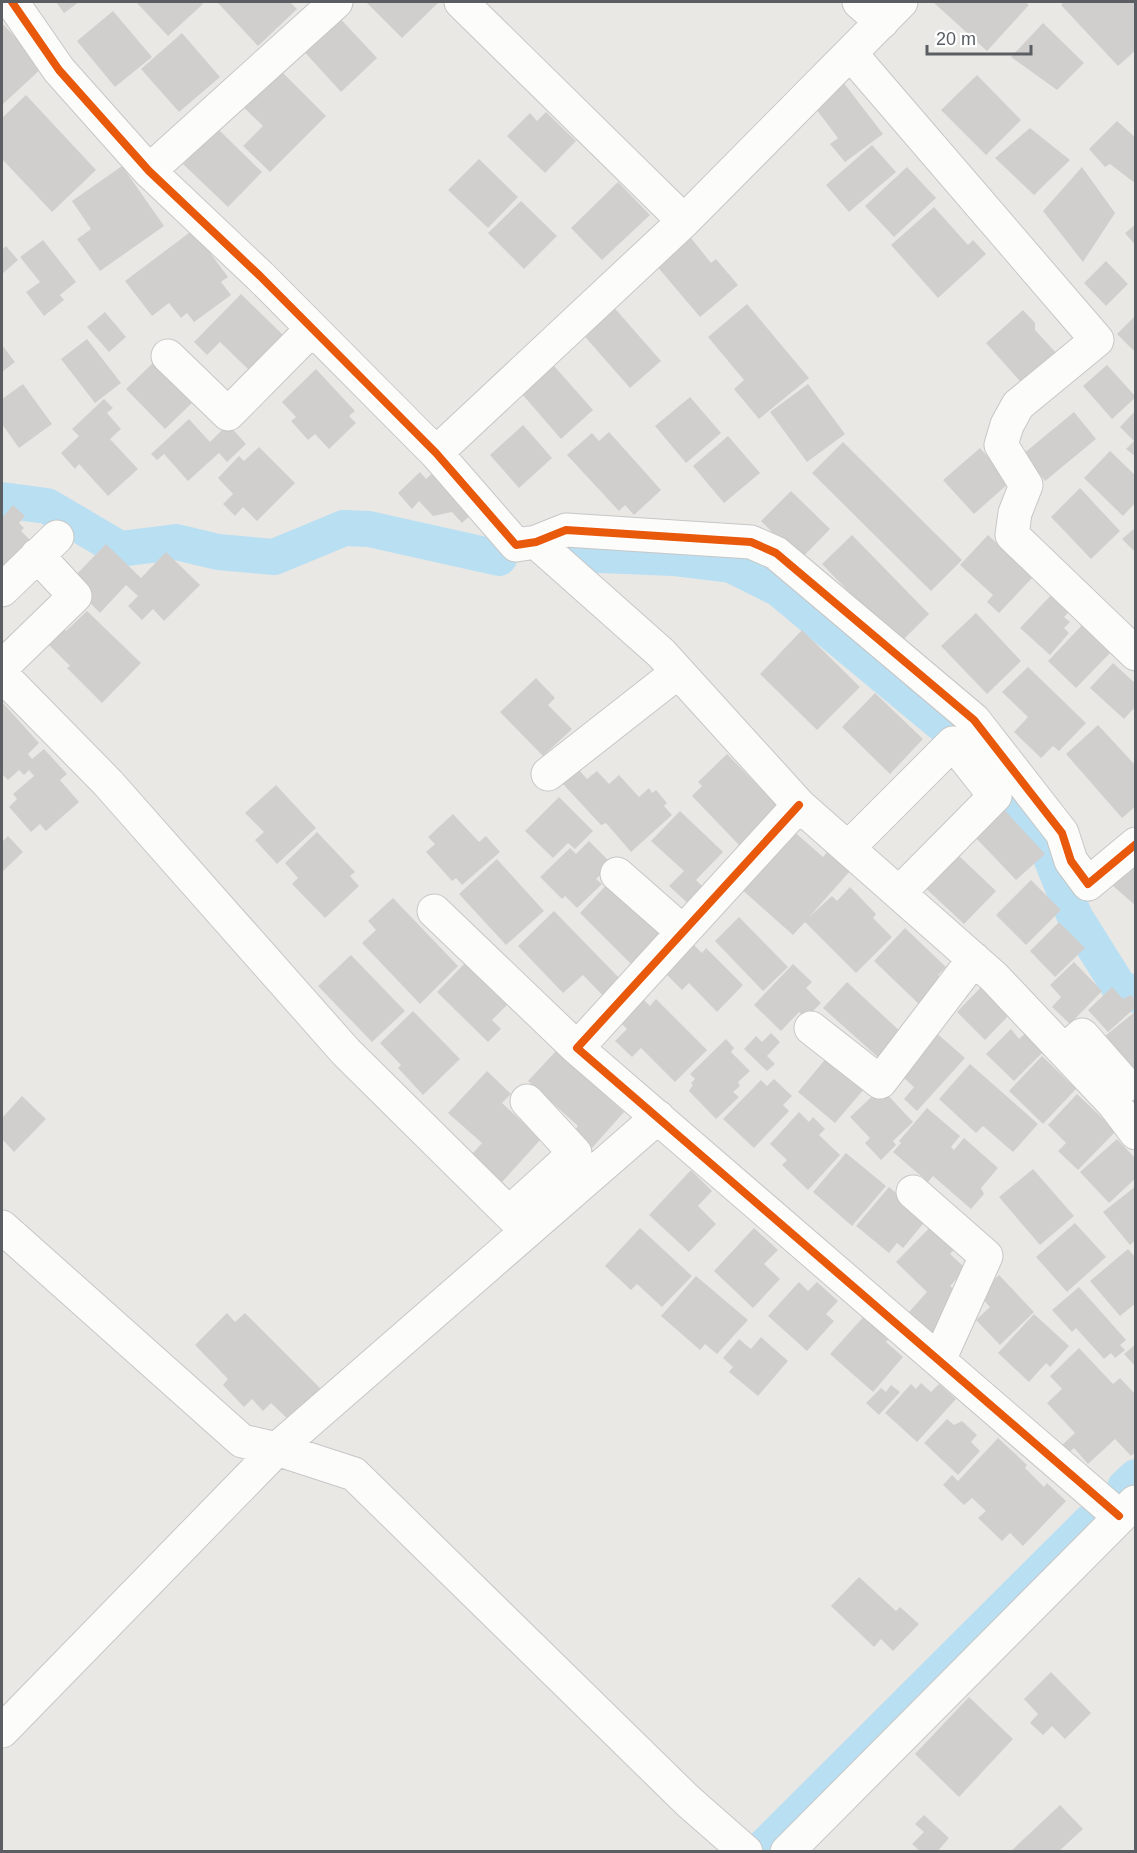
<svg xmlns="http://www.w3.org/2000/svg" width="1137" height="1853" viewBox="0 0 1137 1853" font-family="Helvetica,sans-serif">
	<rect width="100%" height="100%" fill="#eae8e4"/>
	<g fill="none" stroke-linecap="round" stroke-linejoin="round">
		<path stroke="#b9dff3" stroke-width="36" d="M 2,500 L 47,506 L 120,549 L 176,542 L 218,552 L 274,557 L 344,528 L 369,529 L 499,558
			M 578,554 L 673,558 L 731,565 L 779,589 L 961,740 L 1040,831 L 1075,917 L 1119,987 L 1136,995
			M 1125,1487 L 1136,1477
			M 764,1847 L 1090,1522"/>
	</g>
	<path fill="#d1cfcd" d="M 56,2 L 79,2 L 64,13 Z
		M 136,2 L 201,2 L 203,4 L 168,36 Z
		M 217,2 L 290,2 L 297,9 L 258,46 Z
		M 366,2 L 439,2 L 402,38 Z
		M 933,2 L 1025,2 L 1029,5 L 987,51 Z
		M 1064,2 L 1136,2 L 1136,50 L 1118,66 L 1061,5 Z
		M 113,11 L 152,57 L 115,87 L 77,41 Z
		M 336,14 L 377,58 L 341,92 L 300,47 Z
		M 2,23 L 43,67 L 2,105 Z
		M 1043,23 L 1084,63 L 1057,90 L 1011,57 Z
		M 182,33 L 220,77 L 179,112 L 141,69 Z
		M 275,65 L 326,116 L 270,172 L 243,146 L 263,126 L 238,102 Z
		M 977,75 L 1021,120 L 986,155 L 941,110 Z
		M 843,82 L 883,134 L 845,162 L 830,144 L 838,138 L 813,105 Z
		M 26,95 L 96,170 L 52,212 L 2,159 L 2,118 Z
		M 546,112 L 576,141 L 545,173 L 507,136 L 530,113 L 537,121 Z
		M 1117,121 L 1136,138 L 1136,184 L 1110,164 L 1105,167 L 1089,149 Z
		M 1030,128 L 1070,160 L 1034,195 L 995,158 Z
		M 218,129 L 262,172 L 228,207 L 183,164 Z
		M 872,145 L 896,172 L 849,212 L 826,185 Z
		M 479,159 L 518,197 L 488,228 L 448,190 Z
		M 122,166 L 164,226 L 100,271 L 77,239 L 91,229 L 72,201 Z
		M 907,167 L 936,198 L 894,237 L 865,206 Z
		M 1082,167 L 1115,213 L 1083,262 L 1043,211 Z
		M 618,182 L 650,215 L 602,260 L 571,228 Z
		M 521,201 L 557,236 L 524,269 L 488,233 Z
		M 934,207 L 968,245 L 973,240 L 986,254 L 938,298 L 891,245 Z
		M 1136,224 L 1136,246 L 1125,233 Z
		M 193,230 L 228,277 L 221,282 L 231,295 L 194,322 L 187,313 L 181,318 L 169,303 L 152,316 L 125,281 Z
		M 674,238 L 681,247 L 691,238 L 711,263 L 716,259 L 738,285 L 700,317 L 650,258 Z
		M 43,240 L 76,282 L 60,295 L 64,300 L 44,316 L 26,292 L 40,282 L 20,257 Z
		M 6,246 L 18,260 L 2,274 L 2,250 Z
		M 1106,261 L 1128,284 L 1106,306 L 1084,283 Z
		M 241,294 L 283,335 L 249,370 L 220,342 L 207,355 L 194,342 Z
		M 611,304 L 661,361 L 630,388 L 580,331 Z
		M 747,304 L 809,378 L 759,419 L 734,389 L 744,380 L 708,337 Z
		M 1023,310 L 1035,323 L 1035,330 L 1061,358 L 1027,389 L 986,343 Z
		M 105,312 L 126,337 L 109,352 L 87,327 Z
		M 1136,315 L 1136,353 L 1117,334 Z
		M 87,339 L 121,383 L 95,403 L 61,359 Z
		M 2,345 L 15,362 L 2,372 Z
		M 547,358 L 593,410 L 561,439 L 515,386 Z
		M 157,359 L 196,399 L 165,429 L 126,389 Z
		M 1107,365 L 1136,397 L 1112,419 L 1083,386 Z
		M 316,369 L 355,411 L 349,416 L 356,423 L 329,449 L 315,434 L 308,440 L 291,421 L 296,417 L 282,402 Z
		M 23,384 L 52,424 L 19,448 L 2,424 L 2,399 Z
		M 808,384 L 845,434 L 807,462 L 770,412 Z
		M 690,397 L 721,433 L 686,463 L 655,426 Z
		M 104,399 L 113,408 L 107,413 L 121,429 L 110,439 L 138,469 L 108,496 L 79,464 L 75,469 L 61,453 L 79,436 L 72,429 Z
		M 1136,410 L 1136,457 L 1126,449 L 1134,441 L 1120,427 Z
		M 1074,412 L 1096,439 L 1045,481 L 1023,454 Z
		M 189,419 L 210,442 L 228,424 L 246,444 L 227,462 L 219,453 L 188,481 L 164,454 L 157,460 L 151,454 Z
		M 523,425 L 552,458 L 519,488 L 490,455 Z
		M 609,432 L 661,490 L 634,515 L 625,505 L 619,511 L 567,455 L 592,433 L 599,441 Z
		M 728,436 L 760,473 L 724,503 L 693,466 Z
		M 843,442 L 962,560 L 931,591 L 812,473 Z
		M 259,447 L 295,483 L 257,521 L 243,507 L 235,516 L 223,504 L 233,494 L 218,478 L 239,456 L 244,461 Z
		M 980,448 L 1010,482 L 974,514 L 943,480 Z
		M 1110,451 L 1136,476 L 1136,502 L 1123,516 L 1084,478 Z
		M 437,469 L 475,511 L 462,523 L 452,512 L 433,516 L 419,501 L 412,509 L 398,493 L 420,472 L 426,479 Z
		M 1080,488 L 1120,531 L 1091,559 L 1051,517 Z
		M 791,491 L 830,529 L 800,560 L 761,521 Z
		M 13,505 L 25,516 L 19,523 L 24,528 L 21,531 L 30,540 L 2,570 L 2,518 Z
		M 1136,527 L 1136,553 L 1122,539 Z
		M 852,535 L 929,614 L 899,644 L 822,564 Z
		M 988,535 L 1033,577 L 999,613 L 987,602 L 993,595 L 960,565 Z
		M 106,544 L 141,578 L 166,552 L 200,585 L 164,621 L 153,609 L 142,620 L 128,606 L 138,596 L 126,585 L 100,613 L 69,582 Z
		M 1053,593 L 1071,610 L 1064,617 L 1070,622 L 1064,628 L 1069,633 L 1050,655 L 1020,628 Z
		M 87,611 L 141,663 L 102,703 L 67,668 L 70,666 L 38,634 L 54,618 L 66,631 Z
		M 976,613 L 1021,661 L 987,694 L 941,646 Z
		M 1084,623 L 1112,651 L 1076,688 L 1048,661 Z
		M 802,630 L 860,687 L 817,730 L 760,674 Z
		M 1113,663 L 1136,684 L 1136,706 L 1124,719 L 1090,688 Z
		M 1028,667 L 1086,723 L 1059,751 L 1053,746 L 1041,758 L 1014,732 L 1028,717 L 1002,692 Z
		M 536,678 L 555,698 L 548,705 L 572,729 L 543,756 L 500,712 Z
		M 875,693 L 923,739 L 890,774 L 842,727 Z
		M 2,702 L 39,743 L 28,754 L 32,759 L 44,749 L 67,774 L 60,780 L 79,802 L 46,831 L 40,824 L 31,832 L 9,807 L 17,799 L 13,794 L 34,776 L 29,770 L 24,775 L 19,770 L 8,780 L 3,775 L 2,776 Z
		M 1098,725 L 1136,766 L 1136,806 L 1122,818 L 1066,754 Z
		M 727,754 L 780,808 L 740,846 L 692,796 L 702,786 L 698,782 Z
		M 579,770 L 587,779 L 597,771 L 609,784 L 619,775 L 639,797 L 649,788 L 652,793 L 656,790 L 667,803 L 664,806 L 672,815 L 631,852 L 606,823 L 601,825 L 563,784 Z
		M 276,785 L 316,828 L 277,864 L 255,840 L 264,832 L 245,813 Z
		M 559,797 L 593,831 L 575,849 L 568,843 L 553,858 L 525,831 Z
		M 999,804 L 1045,854 L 1016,880 L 976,838 Z
		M 680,811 L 723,852 L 696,880 L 708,892 L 693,908 L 669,886 L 684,871 L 651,841 Z
		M 453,814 L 479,842 L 486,836 L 500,852 L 462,885 L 456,878 L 452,881 L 426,852 L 435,844 L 428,837 Z
		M 790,828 L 823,857 L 829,850 L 851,870 L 809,917 L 832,896 L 837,901 L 850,887 L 876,914 L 873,918 L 892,937 L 856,973 L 805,922 L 793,935 L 738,886 Z
		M 317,832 L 355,872 L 350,876 L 359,886 L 325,918 L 292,884 L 298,878 L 285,863 Z
		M 8,836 L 23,852 L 2,872 L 2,842 Z
		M 589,841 L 612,864 L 596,879 L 602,884 L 577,908 L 565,896 L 562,899 L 540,877 L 570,848 L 576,854 Z
		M 958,855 L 996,891 L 964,924 L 919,882 L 925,876 L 933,883 Z
		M 497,859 L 544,911 L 506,945 L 459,894 Z
		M 1136,859 L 1136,906 L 1112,885 Z
		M 613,878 L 668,932 L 634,967 L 580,913 Z
		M 1031,880 L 1061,910 L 1026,945 L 996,915 Z
		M 393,898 L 458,966 L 420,1004 L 362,943 L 376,930 L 368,921 Z
		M 554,911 L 625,984 L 608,1001 L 583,975 L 563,993 L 518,946 Z
		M 739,917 L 788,967 L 763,991 L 715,941 Z
		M 1059,922 L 1085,948 L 1055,977 L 1030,951 Z
		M 905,928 L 946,967 L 938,975 L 945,982 L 922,1007 L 874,961 Z
		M 694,945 L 702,953 L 706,948 L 743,985 L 717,1012 L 689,983 L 682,990 L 665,973 Z
		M 351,955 L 405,1011 L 372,1042 L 318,986 Z
		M 1074,962 L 1102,991 L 1070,1024 L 1052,1007 L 1061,997 L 1050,985 Z
		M 465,963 L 508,1004 L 492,1020 L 501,1029 L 488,1042 L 437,992 Z
		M 793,964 L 812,982 L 806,988 L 821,1003 L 806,1018 L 799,1012 L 781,1031 L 754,1005 Z
		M 847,982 L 903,1034 L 880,1059 L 823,1008 Z
		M 983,985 L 1011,1013 L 985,1040 L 957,1012 Z
		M 1112,987 L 1123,999 L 1131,995 L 1136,1001 L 1136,1007 L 1108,1032 L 1088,1010 Z
		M 643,999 L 650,1006 L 656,999 L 707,1050 L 675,1082 L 641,1048 L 632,1057 L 615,1041 L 627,1029 L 620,1022 Z
		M 413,1011 L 460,1059 L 423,1095 L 398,1068 L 401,1065 L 380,1043 Z
		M 1136,1011 L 1136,1073 L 1105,1036 Z
		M 1011,1029 L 1019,1039 L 1030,1029 L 1048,1047 L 1014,1081 L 986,1054 Z
		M 933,1030 L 965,1058 L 917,1111 L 904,1099 L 914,1087 L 896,1071 Z
		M 771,1033 L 780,1042 L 767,1056 L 775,1064 L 767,1071 L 744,1049 L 756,1036 L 762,1042 Z
		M 726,1039 L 734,1048 L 731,1052 L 750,1071 L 738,1082 L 740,1086 L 733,1092 L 739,1097 L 716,1119 L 689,1091 L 693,1085 L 691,1083 L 695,1079 L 690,1074 Z
		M 556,1051 L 624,1112 L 592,1148 L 573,1132 L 578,1126 L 528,1081 Z
		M 828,1056 L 865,1088 L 835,1123 L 798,1092 Z
		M 1042,1056 L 1076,1089 L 1043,1124 L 1009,1091 Z
		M 970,1064 L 1038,1124 L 1013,1152 L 983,1126 L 976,1133 L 939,1099 Z
		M 487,1071 L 511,1094 L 502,1103 L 541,1139 L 502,1182 L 472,1154 L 482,1143 L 448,1113 Z
		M 774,1079 L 792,1096 L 783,1105 L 789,1111 L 754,1148 L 723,1119 L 761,1080 L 767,1086 Z
		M 881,1088 L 913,1122 L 893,1141 L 896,1145 L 881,1160 L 865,1143 L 870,1138 L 850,1117 Z
		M 1077,1094 L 1116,1131 L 1078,1170 L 1058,1151 L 1066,1143 L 1048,1125 Z
		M 22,1096 L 46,1119 L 14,1152 L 2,1139 L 2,1118 Z
		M 927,1108 L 960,1136 L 951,1147 L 954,1150 L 964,1138 L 998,1168 L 981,1188 L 984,1194 L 971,1209 L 933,1176 L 928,1182 L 893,1152 L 901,1143 L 899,1141 Z
		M 799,1112 L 809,1122 L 813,1117 L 825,1129 L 819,1135 L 840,1155 L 808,1190 L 782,1165 L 787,1160 L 770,1144 Z
		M 1117,1139 L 1136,1159 L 1136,1178 L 1109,1203 L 1080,1172 Z
		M 846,1153 L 886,1186 L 852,1226 L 813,1192 Z
		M 1033,1169 L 1074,1216 L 1040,1245 L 999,1197 Z
		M 691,1170 L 712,1191 L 698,1206 L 716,1224 L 689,1252 L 649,1215 Z
		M 1136,1186 L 1136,1240 L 1130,1245 L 1103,1212 Z
		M 889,1187 L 927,1219 L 903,1248 L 897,1243 L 889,1253 L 856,1226 Z
		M 936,1221 L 960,1243 L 950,1254 L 966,1269 L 950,1286 L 961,1296 L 932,1335 L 909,1312 L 927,1292 L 896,1262 Z
		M 1075,1223 L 1106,1257 L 1067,1292 L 1036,1257 Z
		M 640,1228 L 692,1276 L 662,1307 L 637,1284 L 631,1290 L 605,1266 Z
		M 754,1228 L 778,1250 L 764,1264 L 780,1279 L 753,1308 L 714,1271 Z
		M 1128,1249 L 1136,1258 L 1136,1303 L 1120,1316 L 1090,1281 Z
		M 999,1275 L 1034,1312 L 1000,1345 L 976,1320 L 990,1307 L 978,1294 Z
		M 696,1276 L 748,1320 L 717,1354 L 705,1344 L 700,1350 L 661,1316 Z
		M 799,1282 L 808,1291 L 817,1282 L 838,1301 L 826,1314 L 834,1321 L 807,1351 L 768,1316 Z
		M 1079,1287 L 1126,1340 L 1120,1345 L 1125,1350 L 1115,1358 L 1111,1353 L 1104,1359 L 1076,1328 L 1072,1332 L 1052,1310 Z
		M 227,1313 L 235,1322 L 245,1313 L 324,1392 L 292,1423 L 271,1403 L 263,1411 L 252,1399 L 244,1407 L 223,1385 L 228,1379 L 195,1345 Z
		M 867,1313 L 892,1335 L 886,1342 L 903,1357 L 873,1392 L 830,1354 Z
		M 1034,1314 L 1069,1346 L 1050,1367 L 1046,1363 L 1029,1382 L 998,1353 Z
		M 761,1337 L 788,1361 L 758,1396 L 729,1372 L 733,1367 L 723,1358 L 739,1339 L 751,1349 Z
		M 1136,1344 L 1136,1367 L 1124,1354 Z
		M 1079,1348 L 1113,1384 L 1120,1378 L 1136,1395 L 1136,1452 L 1131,1456 L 1115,1439 L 1088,1464 L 1074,1448 L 1068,1453 L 1061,1446 L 1075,1433 L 1047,1403 L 1062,1389 L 1050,1376 Z
		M 921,1383 L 931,1392 L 939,1384 L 956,1399 L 917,1442 L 885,1413 L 911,1384 L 916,1389 Z
		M 891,1385 L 900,1392 L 879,1415 L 866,1403 L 881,1388 L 886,1392 Z
		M 947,1419 L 954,1425 L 962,1421 L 977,1435 L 971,1442 L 980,1451 L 958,1475 L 924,1443 Z
		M 998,1438 L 1027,1465 L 1025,1468 L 1044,1487 L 1047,1483 L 1066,1501 L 1023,1546 L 1010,1533 L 1002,1541 L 978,1518 L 986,1511 L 972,1498 L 964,1505 L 943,1485 L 952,1475 L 958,1481 Z
		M 859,1577 L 896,1611 L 900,1607 L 919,1624 L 893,1651 L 881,1639 L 874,1647 L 831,1606 Z
		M 1051,1672 L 1091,1713 L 1065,1739 L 1052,1726 L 1043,1735 L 1030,1723 L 1038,1714 L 1024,1699 Z
		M 969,1697 L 1013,1739 L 959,1797 L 915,1754 Z
		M 1060,1805 L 1083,1829 L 1058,1852 L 1010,1852 Z
		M 924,1815 L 949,1838 L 937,1852 L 921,1852 L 912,1844 L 924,1832 L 915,1824 Z"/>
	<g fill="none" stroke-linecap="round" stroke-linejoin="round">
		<defs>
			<path id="minor" d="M 12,2 L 59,70 L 149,171 L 260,276 L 436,453 L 516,545 L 536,542 L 566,530 L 751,542 L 776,553 L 974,720 L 1062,833 L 1071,861 L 1088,884 L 1136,844
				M 461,2 L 684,221
				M 859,2 L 882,22
				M 851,54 L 1097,340 L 1018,405 L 1007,425 L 1001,445 L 1026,485 L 1015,513 L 1012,535 L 1136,654
				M 149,171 L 336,2
				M 168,356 L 228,414 L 312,329
				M 436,453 L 684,221 L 901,2
				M 536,542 L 661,653 L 799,805 L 994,977 L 1114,1104 L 1136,1133
				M 2,590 L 57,537
				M 2,667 L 75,596 L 37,555
				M 2,675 L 108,783 L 346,1052 L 526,1230
				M 548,774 L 678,672
				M 799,805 L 577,1048 L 1119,1516
				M 848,848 L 953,743 L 995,796 L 899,893
				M 617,874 L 683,932
				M 434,911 L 577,1048
				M 811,1028 L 880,1082 L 974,959
				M 1064,1051 L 1082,1035 L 1126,1085
				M 913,1192 L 986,1256 L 939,1360
				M 509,1213 L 575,1153 L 527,1101
				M 2,1227 L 242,1441 L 277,1449 L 354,1474 L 688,1801 L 746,1852
				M 2,1731 L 277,1449 L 658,1117
				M 787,1852 L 1135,1502"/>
		</defs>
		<use href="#minor" stroke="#c6c7c6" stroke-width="35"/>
		<use href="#minor" stroke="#fcfcfb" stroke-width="33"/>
		<defs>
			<path id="cycleway" d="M 12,2 L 59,70 L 149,171 L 260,276 L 436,453 L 516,545 L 536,542 L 566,530 L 751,542 L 776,553 L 974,720 L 1062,833 L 1071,861 L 1088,884 L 1136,844
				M 799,805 L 577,1048 L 1119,1516"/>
		</defs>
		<use href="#cycleway" stroke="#fff" stroke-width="11"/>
		<use href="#cycleway" stroke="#e8590c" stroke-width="8"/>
	</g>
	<rect width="1137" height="1853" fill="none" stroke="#5a5e62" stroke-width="6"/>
	<path d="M927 45v9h104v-9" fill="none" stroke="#5a5e62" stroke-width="3"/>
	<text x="936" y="45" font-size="18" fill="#5a5e62" stroke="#ffffff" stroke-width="4.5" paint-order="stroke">20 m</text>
</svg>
